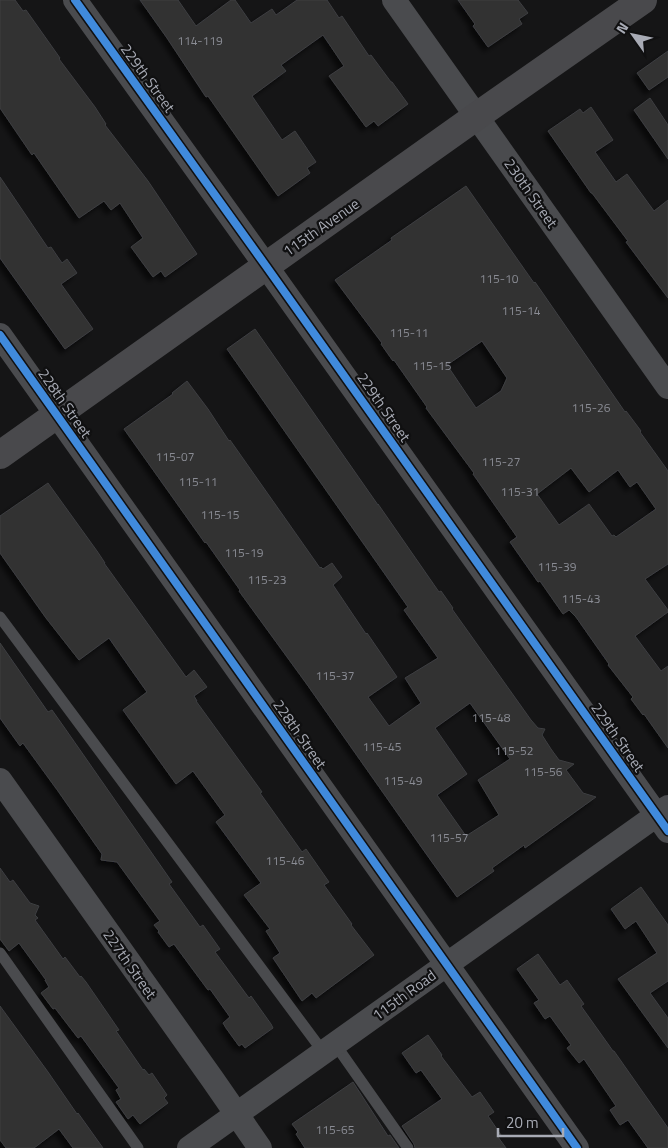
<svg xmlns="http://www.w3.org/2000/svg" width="668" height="1148" viewBox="0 0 668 1148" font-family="'Titillium Web',sans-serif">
	<defs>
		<filter id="shadow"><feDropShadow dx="-4.5" dy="4.5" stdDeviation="2.5" flood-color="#0009"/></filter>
	</defs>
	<rect width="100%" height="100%" fill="#151516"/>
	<path fill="#303031" stroke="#3e3f42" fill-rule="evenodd" filter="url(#shadow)" d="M 0,0 L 15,0 L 23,11 L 26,10 L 60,58 L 59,59 L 95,107 L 106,124 L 105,125 L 148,181 L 197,254 L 165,277 L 161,271 L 153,277 L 131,247 L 143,238 L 120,203 L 111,210 L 104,201 L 79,218 L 34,153 L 32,155 L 0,108 Z
		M 140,0 L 178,0 L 196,26 L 231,0 L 235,0 L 251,23 L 272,9 L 276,15 L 297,0 L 327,0 L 339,18 L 342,16 L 369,56 L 371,55 L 391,82 L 392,82 L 408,104 L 378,126 L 374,121 L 366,127 L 329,76 L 344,66 L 323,35 L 281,65 L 286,71 L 252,96 L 282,140 L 295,131 L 316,162 L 307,168 L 310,173 L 278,196 L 208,96 L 206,97 L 167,38 Z
		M 458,0 L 518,0 L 528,13 L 519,19 L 522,24 L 488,47 L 473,26 L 475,24 Z
		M 668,51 L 668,77 L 649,90 L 637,73 Z
		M 650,98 L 668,125 L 668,159 L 634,110 Z
		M 591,107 L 613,140 L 595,152 L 616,182 L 627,174 L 654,211 L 668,200 L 668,298 L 626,242 L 628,241 L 592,193 L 591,193 L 548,131 L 580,109 L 583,113 Z
		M 0,177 L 48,248 L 51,247 L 62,263 L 67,259 L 77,273 L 61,284 L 93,329 L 65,349 L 0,258 Z
		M 466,186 L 534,283 L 535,282 L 625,412 L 626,411 L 641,431 L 640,432 L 668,471 L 668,564 L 645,579 L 668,610 L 668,612 L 635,636 L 661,671 L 668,666 L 668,748 L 644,714 L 643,715 L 631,699 L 633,697 L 608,665 L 609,664 L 576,617 L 569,610 L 563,614 L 540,581 L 538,582 L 510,542 L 517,537 L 473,474 L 474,473 L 426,408 L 427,407 L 394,360 L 393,361 L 381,344 L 382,343 L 335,280 L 392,240 L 391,238 ZM 482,341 L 507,378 L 501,391 L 476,408 L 447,365 ZM 571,468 L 589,492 L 618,470 L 630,487 L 637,482 L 656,509 L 616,537 L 614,535 L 612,536 L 589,504 L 559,525 L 537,494 Z
		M 255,329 L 378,505 L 378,504 L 439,592 L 441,591 L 453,608 L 452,609 L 531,720 L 538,728 L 545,729 L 542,735 L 551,749 L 559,760 L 574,764 L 566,770 L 583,793 L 596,797 L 525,848 L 524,845 L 492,868 L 494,871 L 457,897 L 422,848 L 306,683 L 239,591 L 240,590 L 206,542 L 205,543 L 124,429 L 173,394 L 172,393 L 187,381 L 208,409 L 229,441 L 230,440 L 320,568 L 321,567 L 323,569 L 332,563 L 342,577 L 333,585 L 366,634 L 367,633 L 397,677 L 368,697 L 389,726 L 421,703 L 405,678 L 438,658 L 404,610 L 408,607 L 227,349 ZM 470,703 L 510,759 L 478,780 L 499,815 L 466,836 L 437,795 L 467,774 L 435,728 Z
		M 48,483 L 97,551 L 105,563 L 104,563 L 186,677 L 194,670 L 207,687 L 194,696 L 197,701 L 196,701 L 262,792 L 260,793 L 302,852 L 306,849 L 329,882 L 324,885 L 352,924 L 351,925 L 374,955 L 316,998 L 312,993 L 302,1001 L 273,958 L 280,953 L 266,931 L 270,929 L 244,895 L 261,883 L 216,822 L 225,815 L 193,771 L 176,784 L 123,710 L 147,692 L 130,668 L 109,638 L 79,660 L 46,618 L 0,553 L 0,516 Z
		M 0,643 L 48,712 L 52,710 L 64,727 L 172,882 L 169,884 L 200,927 L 203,925 L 220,949 L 215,952 L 249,998 L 251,996 L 271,1024 L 273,1028 L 245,1048 L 242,1044 L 239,1046 L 226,1028 L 223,1023 L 230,1017 L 210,989 L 208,990 L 174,944 L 169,947 L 158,932 L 159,931 L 154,925 L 160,921 L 117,862 L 101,860 L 102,854 L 58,791 L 23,743 L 20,746 L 0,718 Z
		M 0,868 L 10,882 L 13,880 L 30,903 L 39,906 L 35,915 L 38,918 L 35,920 L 63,959 L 65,957 L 80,977 L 81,976 L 86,982 L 119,1030 L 116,1031 L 143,1070 L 144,1069 L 149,1075 L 152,1073 L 167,1095 L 164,1098 L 168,1103 L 140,1124 L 133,1115 L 128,1119 L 116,1102 L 121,1099 L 116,1090 L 119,1088 L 81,1036 L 78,1038 L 55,1008 L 53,1009 L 41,993 L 49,987 L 45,980 L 46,980 L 19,943 L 9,951 L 0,939 Z
		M 641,887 L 668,925 L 668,981 L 650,993 L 668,1018 L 668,1048 L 618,979 L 657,953 L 636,921 L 625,929 L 611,909 Z
		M 538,954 L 560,985 L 567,980 L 584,1004 L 581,1006 L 613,1051 L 614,1051 L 668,1128 L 668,1148 L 648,1148 L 628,1120 L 620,1125 L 610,1110 L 616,1106 L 584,1059 L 579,1063 L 567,1048 L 571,1045 L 550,1016 L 545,1019 L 534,1003 L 539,1000 L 517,969 Z
		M 0,1006 L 48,1072 L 77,1114 L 78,1113 L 103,1148 L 73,1148 L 59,1129 L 34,1148 L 6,1148 L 0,1140 Z
		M 428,1035 L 442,1055 L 441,1056 L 472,1097 L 480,1092 L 494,1112 L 488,1116 L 501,1135 L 498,1137 L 506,1148 L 415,1148 L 414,1144 L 402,1126 L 442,1099 L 421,1070 L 416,1073 L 402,1053 Z
		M 353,1082 L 388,1136 L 390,1135 L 399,1148 L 305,1148 L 296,1134 L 298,1132 L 292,1124 Z"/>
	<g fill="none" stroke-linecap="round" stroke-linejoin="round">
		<path stroke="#4a4b4e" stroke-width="11" d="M 0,617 L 324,1053
			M 0,953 L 138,1148
			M 335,1044 L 408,1148"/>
		<path stroke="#4a4b4e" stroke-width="24" d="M 75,0 L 266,266 L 668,831
			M 394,0 L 668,387
			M 0,335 L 577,1148
			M 0,780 L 213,1080 L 260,1148
			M 189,1148 L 668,807"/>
		<path stroke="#49494c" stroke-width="28" d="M 0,455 L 477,116 L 643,0"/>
		<defs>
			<path id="cycleway" d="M 75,0 L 266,266 L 668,831
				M 0,335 L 577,1148"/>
		</defs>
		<use href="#cycleway" stroke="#101011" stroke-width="11"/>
		<use href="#cycleway" stroke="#408adc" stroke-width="8"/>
	</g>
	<g text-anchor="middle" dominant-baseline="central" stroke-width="4.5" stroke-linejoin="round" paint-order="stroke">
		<g font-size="12" fill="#8a8c94">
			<text x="200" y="40">114-119</text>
			<text x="499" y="278">115-10</text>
			<text x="521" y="310">115-14</text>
			<text x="409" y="332">115-11</text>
			<text x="432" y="365">115-15</text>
			<text x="591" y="407">115-26</text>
			<text x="175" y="456">115-07</text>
			<text x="501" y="461">115-27</text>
			<text x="198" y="481">115-11</text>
			<text x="520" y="491">115-31</text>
			<text x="220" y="514">115-15</text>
			<text x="244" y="552">115-19</text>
			<text x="557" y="566">115-39</text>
			<text x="267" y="579">115-23</text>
			<text x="581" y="598">115-43</text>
			<text x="335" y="675">115-37</text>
			<text x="491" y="717">115-48</text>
			<text x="382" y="746">115-45</text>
			<text x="514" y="750">115-52</text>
			<text x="543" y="771">115-56</text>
			<text x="403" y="780">115-49</text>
			<text x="449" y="837">115-57</text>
			<text x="285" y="860">115-46</text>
			<text x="335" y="1129">115-65</text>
		</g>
		<g font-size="15" fill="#a8abb5" stroke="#101011">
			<text transform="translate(148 78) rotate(54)">229th Street</text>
			<text transform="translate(531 193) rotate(55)">230th Street</text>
			<text transform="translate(321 227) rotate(-35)">115th Avenue</text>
			<text transform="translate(65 403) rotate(55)">228th Street</text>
			<text transform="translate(384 407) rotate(55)">229th Street</text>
			<text transform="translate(300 734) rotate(55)">228th Street</text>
			<text transform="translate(618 737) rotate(55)">229th Street</text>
			<text transform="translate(130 964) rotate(55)">227th Street</text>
			<text transform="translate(404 995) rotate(-36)">115th Road</text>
		</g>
	</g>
	<g transform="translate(633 35) rotate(303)" stroke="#101011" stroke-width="4" paint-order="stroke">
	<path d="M0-4L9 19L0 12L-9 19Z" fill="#a8abb5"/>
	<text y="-8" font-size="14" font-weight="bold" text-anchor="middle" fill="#a8abb5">N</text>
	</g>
	<path d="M498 1128v8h65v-8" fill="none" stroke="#a8abb5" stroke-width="2.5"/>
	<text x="506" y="1128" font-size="15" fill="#a8abb5" stroke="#101011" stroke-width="4" paint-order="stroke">20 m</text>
</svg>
